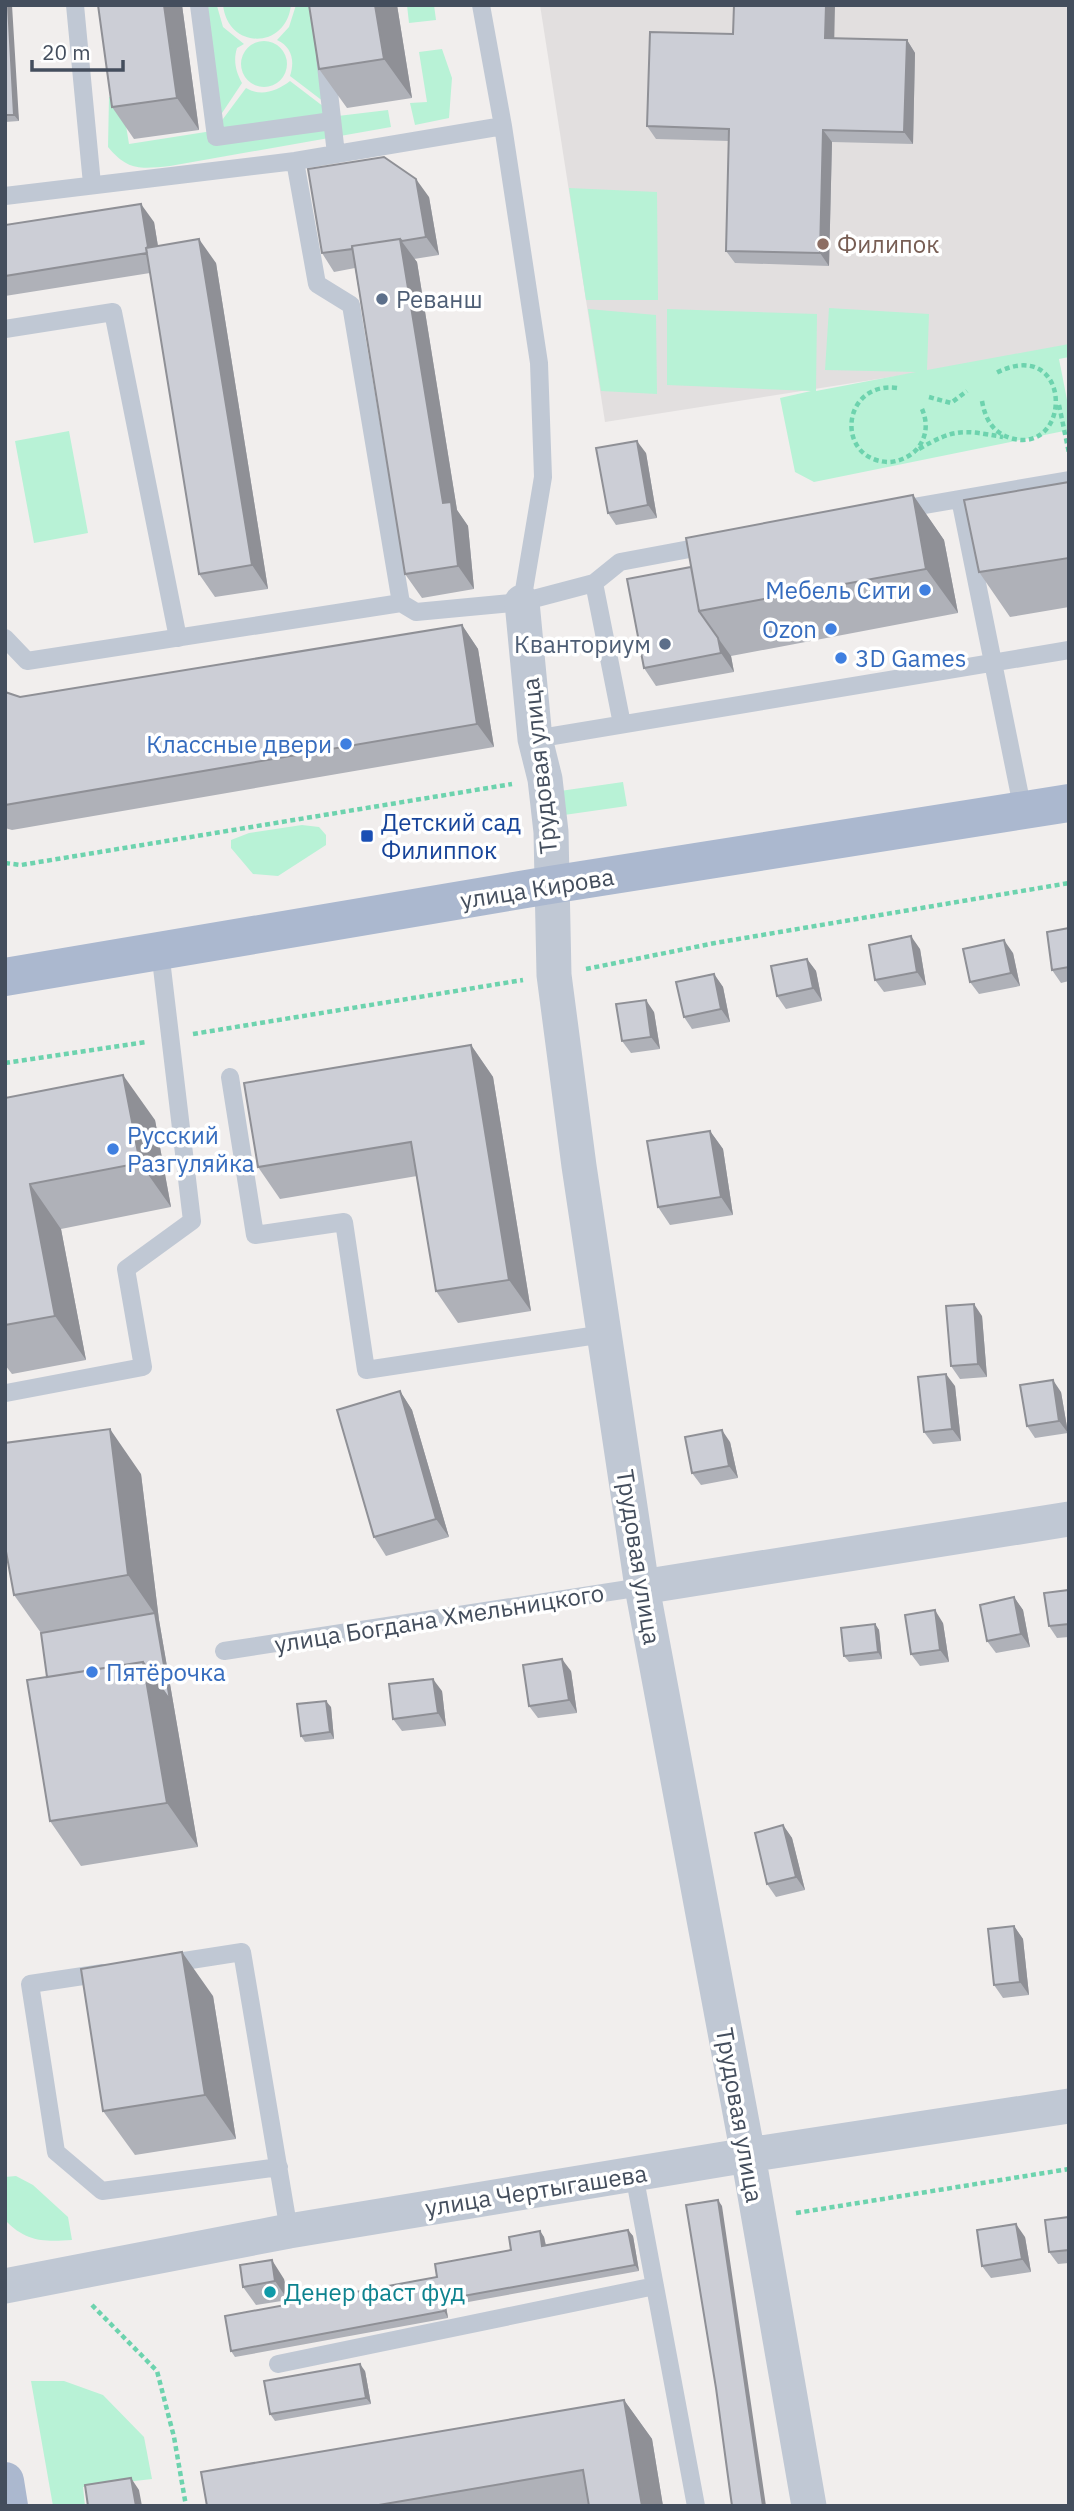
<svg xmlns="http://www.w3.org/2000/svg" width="1074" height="2511" viewBox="0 0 1074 2511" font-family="'IBM Plex Sans',sans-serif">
	<rect width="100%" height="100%" fill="#f1eeed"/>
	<path fill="#e2dfdf" d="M 540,5 L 1069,5 L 1069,349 L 605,422 Z"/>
	<path fill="#b8f2d6" d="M 223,5 L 291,5 C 286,50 228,50 223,5 Z
		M 296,5 L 317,5 L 328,105 L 290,76 C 295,61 292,47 277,40 L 289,27 Z
		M 407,5 L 434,5 L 436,20 L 409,23 Z
		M 217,6 L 223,27 L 244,44 L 237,48 C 233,61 236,72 242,83 L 216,122 L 201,7 Z
		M241 64a23 23 0 1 1 46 0a23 23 0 1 1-46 0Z
		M 442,49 L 452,78 L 449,118 L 415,125 L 410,103 L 427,102 L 419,52 Z
		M 290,81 L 328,110 L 330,119 L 224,132 L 217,127 L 246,88 C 261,97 277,91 290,81 Z
		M 121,95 L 129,144 L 212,131 L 388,110 L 391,127 L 170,166 C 140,169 128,171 108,147 L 109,97 Z
		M 569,188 L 657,192 L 658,300 L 586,300 Z
		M 829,308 L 929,314 L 927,370 L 1069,344 L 1069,357 L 1059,359 L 1069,410 L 1069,430 L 814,482 L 795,472 L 780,398 L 811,391 L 667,385 L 667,309 L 817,314 L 816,391 L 916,372 L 825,370 Z
		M 588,309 L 656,315 L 657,394 L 601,391 Z
		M 69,431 L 88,533 L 34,543 L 15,441 Z
		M 623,782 L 627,806 L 564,815 L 560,791 Z
		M 302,825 L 319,827 L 326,835 L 326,845 L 278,876 L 253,874 L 231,848 L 231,840 L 249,833 Z
		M 16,2176 L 33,2185 L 68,2217 L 72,2240 C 44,2242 26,2242 5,2220 L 5,2177 Z
		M 31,2381 L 64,2381 L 103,2395 L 144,2437 L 152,2479 L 83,2487 L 85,2506 L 53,2506 Z"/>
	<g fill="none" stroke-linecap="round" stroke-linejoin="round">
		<path stroke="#6dd3ae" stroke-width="4.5" stroke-dasharray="5 3.5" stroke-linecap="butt" d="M 897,388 C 841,381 835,460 888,462 C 898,462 910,457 917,449 C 927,437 928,423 922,409
			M 929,397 L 951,403 L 967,391
			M 982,401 C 985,418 992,432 1010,438 C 1074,457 1073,332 994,374
			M 1059,405 L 1069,453
			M 919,449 C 955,428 963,430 1003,437
			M 5,863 L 21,865 L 512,784
			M 586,969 L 715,943 L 1069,883
			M 193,1034 L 523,980
			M 5,1063 L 146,1042
			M 796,2213 L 1069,2169
			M 92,2305 L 157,2371 L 174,2437 L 186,2506"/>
		<path stroke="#c0c8d4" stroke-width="18" d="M 75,5 L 92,184
			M 199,5 L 216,137 L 332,121
			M 481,5 L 503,126 L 539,363 L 543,477 L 522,602
			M 325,57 L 336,154
			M 295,161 L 317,284 L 351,305 L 401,603
			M 5,196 L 295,161 L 503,126
			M 5,329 L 113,312 L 178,638
			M 960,499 L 1023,811
			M 896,510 L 1069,480
			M 594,583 L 622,724
			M 5,638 L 27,661 L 401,603 L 416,612 L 522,602 L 594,583 L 620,562 L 711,545
			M 535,739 L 1069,650
			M 230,1077 L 255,1235 L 344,1222 L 366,1370 L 604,1334
			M 6,1393 L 143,1367 L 126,1269 L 192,1221 L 160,951
			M 224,1651 L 642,1587
			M 165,1964 L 242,1952 L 289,2231
			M 103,1973 L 30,1984 L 56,2152 L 102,2191 L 279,2167
			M 634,2174 L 696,2506
			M 278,2364 L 655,2286"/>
		<path stroke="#c0c8d4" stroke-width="35" d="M 522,602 L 535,739 L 545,779 L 551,832 L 554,975 L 579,1166 L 642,1587 L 748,2155 L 809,2506
			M 642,1587 L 1069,1519
			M 5,2286 L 289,2231 L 748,2155 L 1069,2106"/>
		<path stroke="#abb8cf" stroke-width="38" d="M 5,977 L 550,885 L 1069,803
			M 5,2481 L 9,2506"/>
	</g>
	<path fill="#afb1b8" d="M 5,5 L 19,121 L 5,122 Z
		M 182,5 L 199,130 L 134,139 L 112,107 Z
		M 309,5 L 397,5 L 412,98 L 347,108 L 319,69 Z
		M 834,38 L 907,40 L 915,53 L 913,144 L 832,142 L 829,266 L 735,263 L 726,251 L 729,141 L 656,139 L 647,126 Z
		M 429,197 L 439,255 L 414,259 L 417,262 L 457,510 L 468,526 L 474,589 L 422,598 L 405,574 L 355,268 L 334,272 L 322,253 Z
		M 154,222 L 158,246 L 216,263 L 268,589 L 215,597 L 199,574 L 150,273 L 5,296 L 5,225 Z
		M 646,453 L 657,518 L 616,525 L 608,513 Z
		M 1069,482 L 1069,607 L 1010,617 L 979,572 Z
		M 913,495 L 944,540 L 958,613 L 731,656 L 734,672 L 656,686 L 644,668 L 691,567 Z
		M 462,625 L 478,649 L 494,747 L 12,830 L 5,828 L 5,692 L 20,697 Z
		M 1069,928 L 1069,981 L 1061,983 L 1052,970 Z
		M 920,949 L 926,985 L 884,992 L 875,980 Z
		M 1013,953 L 1020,986 L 979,994 L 970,982 Z
		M 807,959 L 816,971 L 822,1001 L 786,1009 L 777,996 Z
		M 714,974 L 723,987 L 730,1022 L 692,1029 L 684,1017 Z
		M 654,1012 L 660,1049 L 631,1053 L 622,1041 Z
		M 471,1045 L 493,1077 L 531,1311 L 458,1323 L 436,1291 L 417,1176 L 280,1199 L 258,1167 Z
		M 5,1098 L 155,1120 L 171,1207 L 61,1229 L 86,1360 L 12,1374 L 5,1365 Z
		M 710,1131 L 723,1149 L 733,1215 L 670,1225 L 658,1207 Z
		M 982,1316 L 987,1377 L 960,1379 L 951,1366 Z
		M 955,1386 L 961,1441 L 933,1444 L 924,1432 Z
		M 400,1391 L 412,1410 L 449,1537 L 386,1556 L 374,1537 Z
		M 1061,1392 L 1068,1433 L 1035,1438 L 1027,1426 Z
		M 730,1442 L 738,1478 L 701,1485 L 692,1473 Z
		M 141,1474 L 159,1620 L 198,1847 L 81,1866 L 50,1821 L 47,1677 L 41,1633 L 14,1595 Z
		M 1069,1590 L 1069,1637 L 1057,1638 L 1049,1626 Z
		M 1014,1597 L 1023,1610 L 1030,1647 L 996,1653 L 987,1641 Z
		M 943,1623 L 949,1662 L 920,1666 L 911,1654 Z
		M 875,1624 L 879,1630 L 882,1659 L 849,1662 L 844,1656 Z
		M 571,1671 L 577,1713 L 538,1718 L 529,1706 Z
		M 442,1691 L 446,1726 L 402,1731 L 393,1719 Z
		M 331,1707 L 334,1739 L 305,1742 L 301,1736 Z
		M 783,1825 L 792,1838 L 805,1890 L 776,1897 L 767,1884 Z
		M 1014,1926 L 1023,1939 L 1029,1995 L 1003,1998 L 994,1985 Z
		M 213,1996 L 236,2139 L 135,2155 L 103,2111 Z
		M 1069,2217 L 1069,2263 L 1058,2264 L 1049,2252 Z
		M 628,2230 L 633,2236 L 639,2271 L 446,2306 L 448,2318 L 235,2357 L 231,2351 L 511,2250 L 540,2231 L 544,2237 L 546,2245 Z
		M 1025,2237 L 1031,2272 L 991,2278 L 982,2266 Z
		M 284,2279 L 288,2300 L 256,2305 L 243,2287 Z
		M 365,2371 L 371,2404 L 275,2421 L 270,2414 Z
		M 624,2400 L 652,2439 L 663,2506 L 207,2506 Z"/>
	<path fill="#8f9096" d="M 8,5 L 12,5 L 19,121 L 14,115 Z
		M 164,5 L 182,5 L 199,130 L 177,98 Z
		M 375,5 L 397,5 L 412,98 L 384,59 Z
		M 826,5 L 835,5 L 834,50 L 825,38 Z
		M 907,40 L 915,53 L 913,144 L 904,132 Z
		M 823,130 L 832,142 L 829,266 L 820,253 Z
		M 416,179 L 429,197 L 439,255 L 426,237 Z
		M 141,204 L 154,222 L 162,271 L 149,253 Z
		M 199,239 L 216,263 L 268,589 L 252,565 Z
		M 400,239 L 417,262 L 457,510 L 468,526 L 474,589 L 458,566 L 443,503 Z
		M 637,441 L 646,453 L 657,518 L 648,505 Z
		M 913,495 L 944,540 L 958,613 L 926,569 Z
		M 462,625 L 478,649 L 494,747 L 477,724 Z
		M 718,638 L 731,656 L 734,672 L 721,653 Z
		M 911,936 L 920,949 L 926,985 L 917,972 Z
		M 1004,940 L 1013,953 L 1020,986 L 1011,973 Z
		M 807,959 L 816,971 L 822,1001 L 813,988 Z
		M 714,974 L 723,987 L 730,1022 L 721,1009 Z
		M 646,1000 L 654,1012 L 660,1049 L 651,1037 Z
		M 471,1045 L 493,1077 L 531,1311 L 509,1280 Z
		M 123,1075 L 155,1120 L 171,1207 L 140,1163 Z
		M 710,1131 L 723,1149 L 733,1215 L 721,1197 Z
		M 30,1184 L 61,1229 L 86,1360 L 55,1316 Z
		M 974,1304 L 982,1316 L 987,1377 L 978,1364 Z
		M 946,1374 L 955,1386 L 961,1441 L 952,1429 Z
		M 1053,1380 L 1061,1392 L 1068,1433 L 1059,1421 Z
		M 400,1391 L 412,1410 L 449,1537 L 436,1519 Z
		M 110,1429 L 141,1474 L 159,1620 L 128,1575 Z
		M 722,1430 L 730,1442 L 738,1478 L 729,1466 Z
		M 1014,1597 L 1023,1610 L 1030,1647 L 1021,1634 Z
		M 935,1610 L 943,1623 L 949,1662 L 940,1650 Z
		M 155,1613 L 159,1620 L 198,1847 L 167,1803 L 143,1662 Z
		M 875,1624 L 879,1630 L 882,1659 L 878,1652 Z
		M 562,1659 L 571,1671 L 577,1713 L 569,1700 Z
		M 433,1679 L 442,1691 L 446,1726 L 438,1713 Z
		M 326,1701 L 331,1707 L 334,1739 L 330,1732 Z
		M 783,1825 L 792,1838 L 805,1890 L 796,1877 Z
		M 1014,1926 L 1023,1939 L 1029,1995 L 1020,1982 Z
		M 182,1952 L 213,1996 L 236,2139 L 205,2095 Z
		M 718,2200 L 722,2206 L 766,2506 L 763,2506 Z
		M 1016,2224 L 1025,2237 L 1031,2272 L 1022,2259 Z
		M 628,2230 L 633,2236 L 639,2271 L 635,2265 Z
		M 540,2231 L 544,2237 L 547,2252 L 542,2246 Z
		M 272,2260 L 284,2279 L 288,2300 L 275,2281 Z
		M 441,2300 L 446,2306 L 448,2318 L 444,2311 Z
		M 360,2364 L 365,2371 L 371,2404 L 366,2398 Z
		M 624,2400 L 652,2439 L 663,2506 L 642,2506 Z
		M 131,2478 L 139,2490 L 142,2506 L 136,2506 Z"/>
	<path fill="#ccced6" stroke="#8f9096" stroke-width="2" d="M 5,5 L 8,5 L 14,115 L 5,115 Z
		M 98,5 L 164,5 L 177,98 L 112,107 Z
		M 309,5 L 375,5 L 384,59 L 319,69 Z
		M 734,5 L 826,5 L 825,38 L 907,40 L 904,132 L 823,130 L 820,253 L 726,251 L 729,129 L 647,126 L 650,32 L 733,34 Z
		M 384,157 L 416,179 L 426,237 L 402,241 L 400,239 L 352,246 L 352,249 L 322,253 L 308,169 Z
		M 141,204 L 148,247 L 146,248 L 147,253 L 5,276 L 5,225 Z
		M 199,239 L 252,565 L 199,574 L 146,248 Z
		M 400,239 L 443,503 L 451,502 L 458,566 L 405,574 L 352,246 Z
		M 637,441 L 648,505 L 608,513 L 596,448 Z
		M 1069,482 L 1069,558 L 979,572 L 964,500 Z
		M 913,495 L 926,569 L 699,611 L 686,538 Z
		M 691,567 L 699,611 L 718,638 L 721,653 L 644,668 L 627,579 Z
		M 462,625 L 477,724 L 5,805 L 5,692 L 20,697 Z
		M 1069,928 L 1069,967 L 1052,970 L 1047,932 Z
		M 911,936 L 917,972 L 875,980 L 869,945 Z
		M 1004,940 L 1011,973 L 970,982 L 963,949 Z
		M 807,959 L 813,988 L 777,996 L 771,966 Z
		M 714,974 L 721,1009 L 684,1017 L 676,982 Z
		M 646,1000 L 651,1037 L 622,1041 L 616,1004 Z
		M 471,1045 L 509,1280 L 436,1291 L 411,1142 L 258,1167 L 244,1083 Z
		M 123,1075 L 140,1163 L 30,1184 L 55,1316 L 5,1325 L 5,1098 Z
		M 710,1131 L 721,1197 L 658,1207 L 647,1141 Z
		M 974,1304 L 978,1364 L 951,1366 L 946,1306 Z
		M 946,1374 L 952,1429 L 924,1432 L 918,1377 Z
		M 1053,1380 L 1059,1421 L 1027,1426 L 1020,1385 Z
		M 400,1391 L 436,1519 L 374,1537 L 337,1410 Z
		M 110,1429 L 128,1575 L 14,1595 L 5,1546 L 5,1443 Z
		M 722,1430 L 729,1466 L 692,1473 L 685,1437 Z
		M 1069,1590 L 1069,1624 L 1049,1626 L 1044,1593 Z
		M 1014,1597 L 1021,1634 L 987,1641 L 980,1605 Z
		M 935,1610 L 940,1650 L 911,1654 L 905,1615 Z
		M 155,1613 L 170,1700 L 143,1662 L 47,1677 L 41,1633 Z
		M 875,1624 L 878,1652 L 844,1656 L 841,1628 Z
		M 562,1659 L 569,1700 L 529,1706 L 523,1665 Z
		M 143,1662 L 167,1803 L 50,1821 L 27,1680 Z
		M 433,1679 L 438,1713 L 393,1719 L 389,1684 Z
		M 326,1701 L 330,1732 L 301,1736 L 297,1704 Z
		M 783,1825 L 796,1877 L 767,1884 L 755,1833 Z
		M 1014,1926 L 1020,1982 L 994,1985 L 988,1929 Z
		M 182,1952 L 205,2095 L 103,2111 L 81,1969 Z
		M 718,2200 L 763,2506 L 732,2506 L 716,2388 L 686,2205 Z
		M 1069,2217 L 1069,2250 L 1049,2252 L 1045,2220 Z
		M 1016,2224 L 1022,2259 L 982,2266 L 977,2230 Z
		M 628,2230 L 635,2265 L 441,2300 L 444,2311 L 231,2351 L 225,2316 L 437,2277 L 435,2264 L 511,2250 L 509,2237 L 540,2231 L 542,2246 Z
		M 272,2260 L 275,2281 L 243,2287 L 240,2265 Z
		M 360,2364 L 366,2398 L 270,2414 L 264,2381 Z
		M 624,2400 L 642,2506 L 589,2506 L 583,2470 L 373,2506 L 207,2506 L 201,2472 Z
		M 131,2478 L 136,2506 L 88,2506 L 85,2485 Z"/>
	<circle fill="#8d6e63" stroke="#fff" stroke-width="2.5" cx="823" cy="244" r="7"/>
	<g fill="#5c6f8a" stroke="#fff" stroke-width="2.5">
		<circle cx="382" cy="299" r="7"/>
		<circle cx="665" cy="644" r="7"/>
	</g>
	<g fill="#3f7fe0" stroke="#fff" stroke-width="2.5">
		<circle cx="925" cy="590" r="7"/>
		<circle cx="831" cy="629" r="7"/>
		<circle cx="841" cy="658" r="7"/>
		<circle cx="346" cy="744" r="7"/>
		<circle cx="113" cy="1149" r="7"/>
		<circle cx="92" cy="1672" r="7"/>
	</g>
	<rect fill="#1a4fb4" stroke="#fff" stroke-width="2.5" x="360" y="829" width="14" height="14" rx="3.5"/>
	<circle fill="#0f9aa8" stroke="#fff" stroke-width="2.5" cx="270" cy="2292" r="7"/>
	<g text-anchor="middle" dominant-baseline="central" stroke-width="7" stroke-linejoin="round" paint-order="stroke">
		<g font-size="24" fill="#785e54" stroke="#fff" text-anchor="start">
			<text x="837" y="244">Филипок</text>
		</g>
		<g font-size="24" fill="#4e5e75" stroke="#fff" text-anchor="start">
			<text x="396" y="299">Реванш</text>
			<text x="651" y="644" text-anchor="end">Кванториум</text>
		</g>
		<g font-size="24" fill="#366cbe" stroke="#fff" text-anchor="end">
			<text x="911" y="590">Мебель Сити</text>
			<text x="817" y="629">Ozon</text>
			<text x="855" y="658" text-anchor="start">3D Games</text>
			<text x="332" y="744">Классные двери</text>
			<text x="127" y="1135" text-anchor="start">Русский<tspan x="127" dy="28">Разгуляйка</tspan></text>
			<text x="106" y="1672" text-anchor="start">Пятёрочка</text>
		</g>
		<g font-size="24" fill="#444e5d" stroke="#fff">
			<text transform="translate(539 766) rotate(-96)">Трудовая улица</text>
			<text transform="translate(537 888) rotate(-9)">улица Кирова</text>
			<text transform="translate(639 1557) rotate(81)">Трудовая улица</text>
			<text transform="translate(439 1618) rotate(-9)">улица Богдана Хмельницкого</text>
			<text transform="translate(740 2115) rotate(80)">Трудовая улица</text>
			<text transform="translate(536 2190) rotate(-9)">улица Чертыгашева</text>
		</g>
		<g font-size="24" fill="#164399" stroke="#fff" text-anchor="start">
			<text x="381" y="822">Детский сад<tspan x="381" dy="28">Филиппок</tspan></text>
		</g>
		<g font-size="24" fill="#0d838f" stroke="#fff" text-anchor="start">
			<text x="284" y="2292">Денер фаст фуд</text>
		</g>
	</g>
	<rect width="1074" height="2511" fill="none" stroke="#444e5d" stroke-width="14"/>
	<path d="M32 60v10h91v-10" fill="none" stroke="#444e5d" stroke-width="3.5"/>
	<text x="42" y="60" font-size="21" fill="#444e5d" stroke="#ffffff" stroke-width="5" paint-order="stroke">20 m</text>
</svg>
